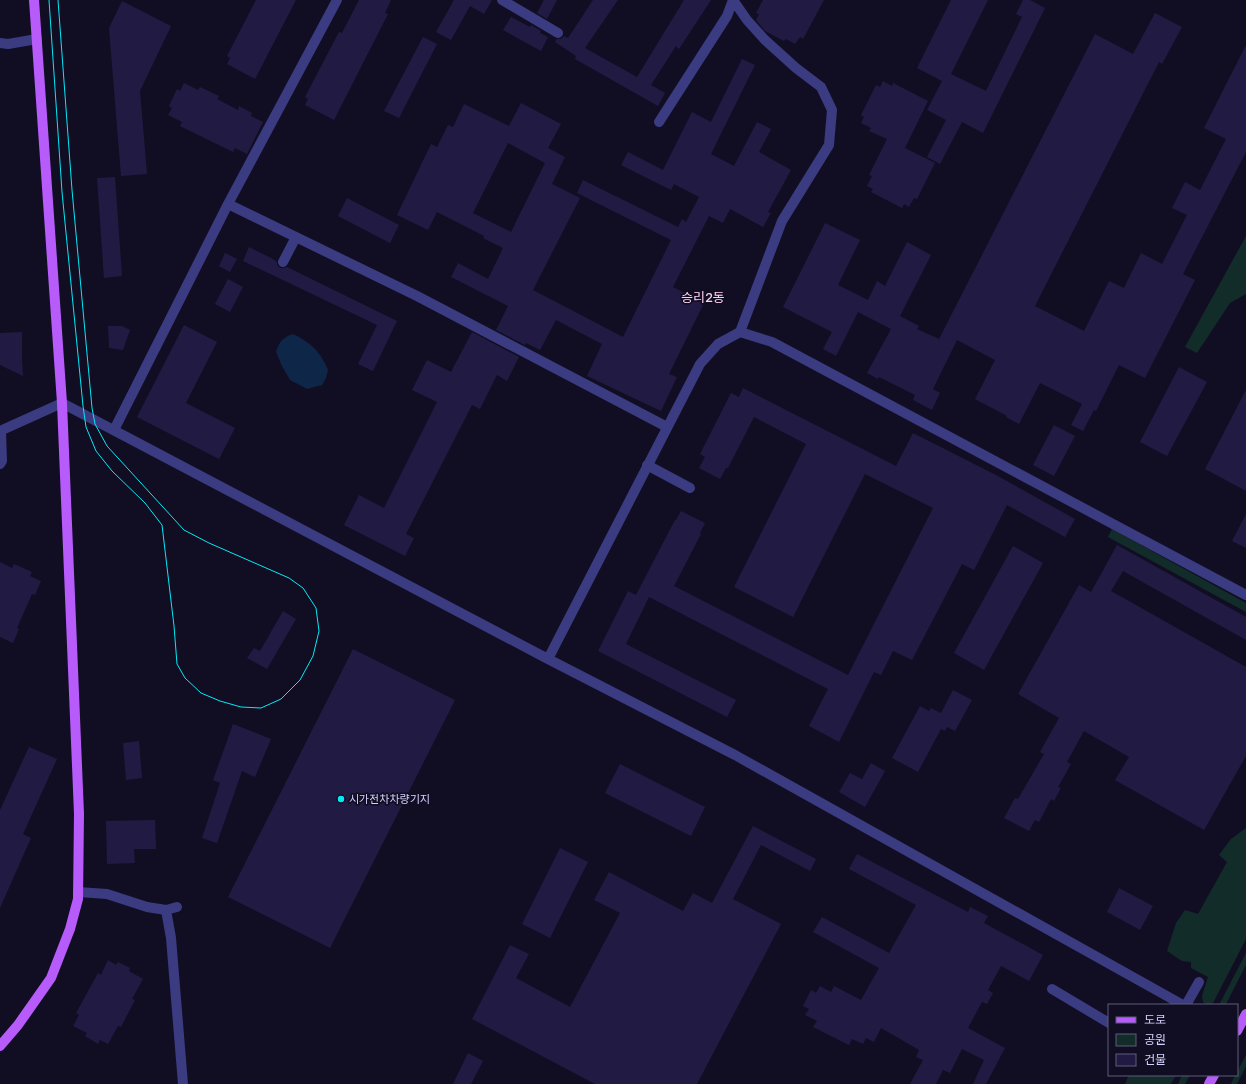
<svg xmlns="http://www.w3.org/2000/svg" width="1246" height="1084" viewBox="0 0 1246 1084" font-family="Rubik,'Noto Sans KR',sans-serif">
	<rect width="100%" height="100%" fill="#110e23"/>
	<path fill="#122c2a" d="M 1246,236 L 1246,294 L 1230,303 L 1197,353 L 1185,347 Z
		M 1112,529 L 1246,603 L 1246,612 L 1108,537 Z
		M 1246,828 L 1246,939 L 1212,1005 L 1207,1005 L 1203,1002 L 1202,996 L 1208,977 L 1191,968 L 1191,962 L 1182,961 L 1167,951 L 1176,923 L 1185,910 L 1198,914 L 1227,862 L 1219,855 L 1231,839 Z
		M 1246,953 L 1246,965 L 1226,1004 L 1224,1005 L 1219,1005 Z
		M 1246,1055 L 1246,1066 L 1237,1084 L 1231,1084 L 1235,1075 L 1237,1075 L 1237,1072 Z
		M 1129,1075 L 1176,1075 L 1171,1084 L 1125,1084 Z
		M 1182,1075 L 1190,1075 L 1185,1084 L 1178,1084 Z"/>
	<path fill="#0e2647" d="M 293,334 C 311,343 320,351 328,370 L 326,378 L 322,385 L 307,389 L 290,380 L 282,366 L 276,352 C 279,342 283,337 293,334 Z"/>
	<path fill="#211b43" fill-rule="evenodd" d="M 256,0 L 296,0 L 255,79 L 227,64 L 230,58 L 227,56 Z
		M 359,0 L 391,0 L 385,13 L 388,14 L 334,120 L 305,105 L 308,99 L 305,97 L 339,32 L 342,33 Z
		M 454,0 L 492,0 L 484,14 L 470,6 L 451,40 L 436,32 Z
		M 544,0 L 557,0 L 547,19 L 537,13 Z
		M 593,0 L 618,0 L 585,48 L 637,77 L 684,0 L 711,0 L 679,49 L 676,46 L 651,85 L 665,93 L 658,106 L 575,59 L 576,56 L 555,42 L 557,39 L 561,39 L 564,36 L 568,38 Z
		M 763,0 L 824,0 L 803,39 L 800,37 L 795,44 L 786,39 L 784,41 L 765,31 L 756,20 L 759,14 L 756,13 Z
		M 951,0 L 988,0 L 951,74 L 986,91 L 1022,17 L 1016,14 L 1023,0 L 1030,0 L 1045,8 L 983,133 L 962,122 L 940,164 L 927,157 L 946,120 L 927,110 L 942,81 L 917,68 Z
		M 122,1 L 171,26 L 140,91 L 147,174 L 121,176 L 109,28 Z
		M 1155,13 L 1182,27 L 1162,64 L 1159,62 L 1035,306 L 1084,331 L 1109,281 L 1124,288 L 1141,253 L 1162,264 L 1187,215 L 1172,208 L 1185,182 L 1200,190 L 1226,139 L 1204,128 L 1246,45 L 1246,152 L 1183,274 L 1195,280 L 1145,378 L 1119,365 L 1096,411 L 1094,410 L 1083,431 L 1071,425 L 1082,404 L 1040,383 L 1019,424 L 1006,417 L 1007,416 L 975,399 L 995,360 L 957,340 L 933,389 L 940,393 L 932,410 L 913,400 L 915,395 L 879,377 L 878,379 L 867,373 L 891,329 L 858,312 L 836,356 L 823,349 L 832,332 L 783,307 L 825,223 L 860,240 L 838,285 L 868,300 L 877,281 L 885,286 L 907,242 L 931,255 L 900,316 L 919,326 L 917,329 L 939,339 L 1095,34 L 1133,54 Z
		M 511,17 L 530,27 L 531,25 L 541,31 L 540,33 L 548,37 L 541,51 L 503,30 Z
		M 423,37 L 437,44 L 399,118 L 384,111 Z
		M 742,59 L 755,65 L 711,154 L 734,166 L 757,122 L 771,129 L 759,152 L 791,170 L 768,212 L 771,213 L 763,227 L 730,209 L 723,223 L 709,216 L 673,287 L 704,303 L 669,374 L 677,377 L 661,411 L 587,376 L 602,344 L 556,320 L 540,350 L 526,343 L 525,345 L 496,330 L 508,306 L 451,277 L 458,263 L 488,279 L 503,248 L 483,238 L 484,236 L 437,212 L 428,230 L 397,215 L 431,144 L 437,147 L 448,125 L 453,127 L 464,104 L 509,126 L 521,103 L 561,124 L 548,148 L 565,157 L 552,184 L 580,198 L 533,290 L 623,337 L 671,240 L 577,193 L 583,180 L 678,227 L 682,219 L 686,222 L 699,197 L 674,184 L 671,190 L 621,165 L 628,152 L 663,170 L 692,112 L 711,122 ZM 508,143 L 545,163 L 511,232 L 473,213 Z
		M 883,81 L 892,86 L 893,83 L 928,101 L 905,148 L 935,163 L 917,199 L 914,198 L 909,207 L 904,204 L 902,208 L 871,192 L 873,189 L 867,186 L 872,176 L 869,175 L 887,139 L 869,131 L 871,128 L 861,123 L 864,117 L 861,115 L 876,85 L 880,87 Z
		M 184,83 L 198,90 L 200,87 L 219,96 L 217,99 L 238,110 L 239,106 L 252,113 L 251,116 L 263,122 L 247,154 L 235,148 L 233,152 L 180,126 L 182,122 L 168,115 L 172,108 L 169,106 L 177,89 L 180,91 Z
		M 115,177 L 122,276 L 104,278 L 97,178 Z
		M 347,198 L 399,225 L 390,243 L 338,216 Z
		M 249,247 L 273,259 L 277,262 L 277,265 L 280,268 L 284,268 L 287,267 L 397,321 L 373,371 L 358,364 L 377,325 L 243,261 Z
		M 225,253 L 237,259 L 230,272 L 219,266 Z
		M 228,279 L 243,287 L 230,312 L 215,304 Z
		M 184,325 L 217,342 L 186,403 L 235,428 L 219,459 L 137,417 Z
		M 108,326 L 122,326 L 130,330 L 123,350 L 109,348 Z
		M 22,332 L 22,360 L 23,376 L 0,365 L 0,333 Z
		M 472,332 L 519,357 L 507,381 L 497,375 L 480,409 L 472,405 L 406,534 L 414,538 L 405,556 L 344,525 L 359,495 L 384,508 L 437,402 L 412,390 L 427,360 L 451,372 Z
		M 1179,367 L 1207,382 L 1167,456 L 1140,442 Z
		M 743,388 L 896,466 L 913,433 L 996,475 L 1075,519 L 1065,537 L 1007,505 L 974,570 L 962,564 L 912,660 L 893,651 L 881,675 L 874,672 L 839,742 L 809,726 L 828,689 L 649,597 L 626,644 L 736,700 L 727,717 L 598,651 L 628,591 L 636,595 L 675,520 L 676,520 L 681,511 L 705,523 L 700,533 L 701,534 L 674,586 L 848,675 L 933,508 L 865,474 L 793,617 L 734,587 L 806,444 L 754,417 L 728,468 L 726,468 L 720,479 L 699,468 L 705,457 L 700,454 L 731,393 L 739,397 Z
		M 1246,390 L 1246,491 L 1205,469 Z
		M 1054,425 L 1075,436 L 1054,476 L 1033,465 Z
		M 1246,514 L 1246,548 L 1232,541 Z
		M 1117,545 L 1246,617 L 1246,640 L 1123,571 L 1111,591 L 1246,667 L 1246,756 L 1204,830 L 1115,780 L 1129,757 L 1084,731 L 1067,762 L 1071,764 L 1058,787 L 1061,788 L 1054,801 L 1051,799 L 1039,822 L 1035,820 L 1029,831 L 1004,818 L 1015,798 L 1018,799 L 1044,754 L 1040,752 L 1059,718 L 1018,694 L 1079,585 L 1091,592 Z
		M 1013,546 L 1043,563 L 984,670 L 954,653 Z
		M 0,562 L 12,568 L 14,564 L 32,572 L 30,576 L 41,581 L 35,595 L 32,594 L 17,628 L 19,629 L 13,643 L 0,637 Z
		M 283,611 L 296,619 L 267,669 L 247,658 L 254,648 L 260,651 Z
		M 353,649 L 455,700 L 330,948 L 228,897 Z
		M 953,690 L 972,700 L 955,731 L 947,727 L 945,731 L 941,729 L 918,772 L 892,758 L 920,706 L 929,711 L 931,708 L 941,713 Z
		M 233,724 L 271,739 L 255,777 L 242,771 L 217,843 L 202,838 L 220,783 L 213,780 Z
		M 139,741 L 142,778 L 126,780 L 123,743 Z
		M 29,747 L 57,759 L 23,834 L 31,838 L 0,908 L 0,810 Z
		M 871,763 L 885,771 L 865,807 L 839,792 L 850,773 L 862,779 Z
		M 620,764 L 705,807 L 691,836 L 605,793 Z
		M 155,820 L 156,849 L 134,849 L 135,863 L 107,864 L 106,821 Z
		M 753,826 L 816,859 L 810,871 L 761,845 L 733,899 L 781,924 L 697,1084 L 595,1084 L 472,1019 L 510,945 L 529,954 L 516,978 L 570,1007 L 620,913 L 594,900 L 609,872 L 683,911 L 693,893 L 712,903 Z
		M 560,848 L 588,862 L 550,938 L 522,924 Z
		M 857,854 L 968,912 L 970,907 L 988,916 L 984,923 L 1043,955 L 1029,981 L 1001,966 L 988,990 L 993,993 L 987,1004 L 982,1002 L 968,1028 L 1005,1048 L 986,1084 L 973,1084 L 984,1060 L 962,1049 L 950,1073 L 943,1070 L 936,1084 L 910,1084 L 923,1060 L 916,1057 L 919,1050 L 881,1028 L 874,1042 L 866,1038 L 863,1044 L 852,1039 L 849,1045 L 813,1027 L 817,1021 L 805,1015 L 809,1009 L 803,1006 L 811,990 L 816,993 L 820,986 L 831,992 L 834,986 L 861,1000 L 879,968 L 813,932 L 822,917 L 889,953 L 916,905 L 849,869 Z
		M 1119,888 L 1153,906 L 1140,930 L 1107,912 Z
		M 108,960 L 116,965 L 118,962 L 130,968 L 129,971 L 143,979 L 132,999 L 135,1000 L 121,1027 L 118,1026 L 108,1044 L 100,1040 L 98,1044 L 85,1036 L 87,1033 L 73,1026 L 79,1015 L 76,1013 L 98,973 L 101,975 Z
		M 468,1053 L 483,1061 L 471,1084 L 453,1084 Z"/>
	<g fill="none" stroke-linecap="round" stroke-linejoin="round">
		<path stroke="#3a3b81" stroke-width="10" d="M 502,0 L 558,33
			M 733,0 L 747,20 L 765,40 L 796,68 L 821,87 L 832,110 L 829,145 L 782,221 L 740,332
			M 0,43 L 8,44 L 37,39
			M 659,122 L 727,16 L 733,0
			M 228,204 L 417,296 L 667,427
			M 283,262 L 296,237
			M 114,430 L 228,204 L 337,0
			M 0,431 L 62,403 L 548,659 L 735,755 L 1183,1005
			M 0,464 L 2,461 L 1,431
			M 647,465 L 690,488
			M 548,659 L 700,364 L 718,344 L 740,332 L 772,342 L 1246,595
			M 78,892 L 107,894 L 147,907 L 166,910 L 171,938 L 183,1084
			M 166,910 L 177,907
			M 1052,989 L 1109,1023
			M 1186,1005 L 1199,982"/>
		<path stroke="#b75bfb" stroke-width="10" d="M 1237,1031 L 1246,1014
			M 0,1046 L 18,1025 L 51,978 L 70,929 L 78,899 L 79,814 L 62,403 L 34,0
			M 1209,1084 L 1214,1075"/>
		<path stroke="#06e9f5" stroke-width="1" d="M 49,0 L 62,192 L 83,406 L 86,427 L 96,451 L 112,471 L 145,503 L 162,525 L 174,626 L 177,664 L 185,678 L 201,693 L 220,701 L 241,707 L 261,708 L 281,699 L 300,680 L 313,656 L 319,631 L 316,608 L 303,588 L 289,578 L 209,543 L 184,530 L 107,446 L 95,424 L 92,408 L 72,190 L 58,0"/>
	</g>
	<circle fill="#06e9f5" stroke="#110e23" stroke-width="1.5" cx="341" cy="799" r="4"/>
	<g text-anchor="middle" dominant-baseline="central" stroke-width="3.5" stroke-linejoin="round" paint-order="stroke">
		<g font-size="11" fill="#d4d1fe" stroke="#110e23" text-anchor="start">
			<text x="349" y="799">시가전차차량기지</text>
		</g>
		<g font-size="13" fill="#fed3f0" stroke="#110e23">
			<text x="703" y="297">승리2동</text>
		</g>
	</g>
	<rect x="1108" y="1004" width="130" height="72" fill="#110e23" stroke="#5f5c7b"/>
	<rect x="1116" y="1017" width="20" height="6" fill="#b75bfb" stroke="#5f5c7b"/>
	<text x="1144" y="1024" font-size="12" fill="#d4d1fe">도로</text>
	<rect x="1116" y="1034" width="20" height="12" fill="#122c2a" stroke="#5f5c7b"/>
	<text x="1144" y="1044" font-size="12" fill="#d4d1fe">공원</text>
	<rect x="1116" y="1054" width="20" height="12" fill="#211b43" stroke="#5f5c7b"/>
	<text x="1144" y="1064" font-size="12" fill="#d4d1fe">건물</text>
</svg>
